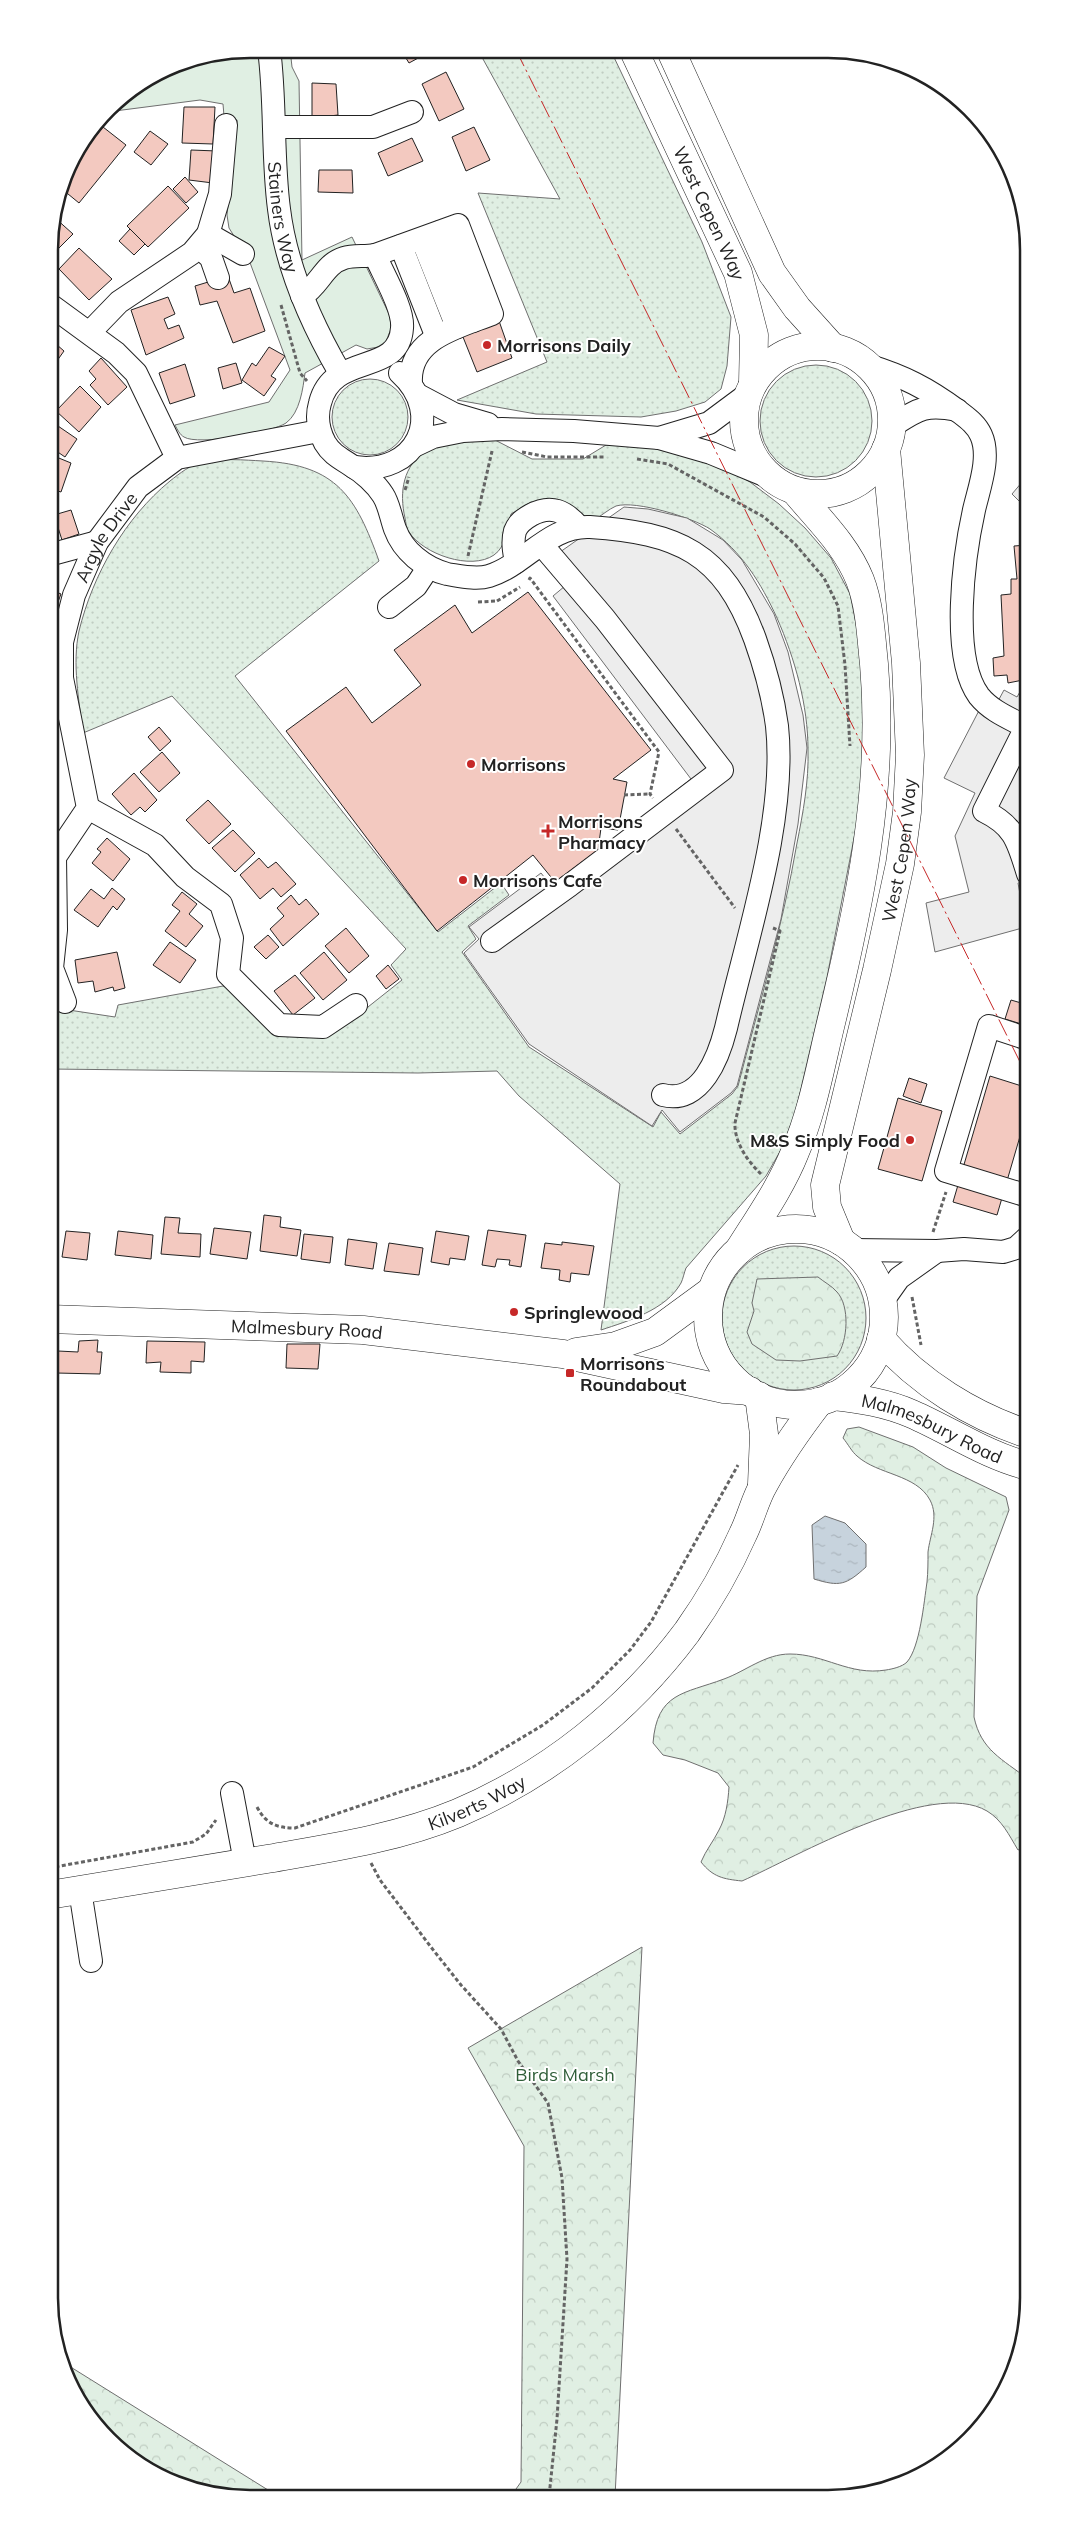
<svg xmlns="http://www.w3.org/2000/svg" width="1077" height="2547" viewBox="0 0 1077 2547" font-family="Mulish,sans-serif">
	<defs>
		<pattern id="grass-dots" width="8" height="8" patternUnits="userSpaceOnUse" patternTransform="scale(1.25)"><rect width="8" height="8" fill="#e0efe3"/><path d="M2 2h.1M6 6h.1" fill="none" stroke="#c0cdc2" stroke-width="1.8" stroke-linecap="round"/></pattern>
		<pattern id="forest-crowns" width="20" height="18" patternUnits="userSpaceOnUse" patternTransform="scale(1.25)"><rect width="20" height="18" fill="#e0efe3"/><path d="M2 6a3 3 0 1 1 6 0M12 15a3 3 0 1 1 6 0" fill="none" stroke="#c0cdc2"/></pattern>
		<pattern id="water-ripples" width="26" height="14" patternUnits="userSpaceOnUse" patternTransform="scale(1.25)"><rect width="26" height="14" fill="#c7d3dd"/><path d="M2 4q2-2 4 0t4 0M15 11q2-2 4 0t4 0" fill="none" stroke="#abb5bd"/></pattern>
	</defs>
	<rect width="100%" height="100%" fill="#fff"/>
	<path fill="url(#grass-dots)" stroke="#6f6f6f" d="M 478,50 L 611,51 L 702,242 L 731,317 L 727,366 L 721,389 L 705,402 L 676,411 L 641,417 L 536,414 L 457,400 L 547,362 L 478,193 L 560,199 Z
		M760 421a56 56 0 1 1 112 0a56 56 0 1 1-112 0Z
		M332 417a38 38 0 1 1 76 0a38 38 0 1 1-76 0Z
		M 493,439 L 532,459 L 583,459 L 606,445 L 642,445 L 719,465 L 750,482 L 779,504 L 805,528 L 831,558 L 850,594 L 859,639 L 863,686 L 862,797 L 827,977 L 795,1114 L 782,1148 L 766,1176 L 686,1268 C 684,1273 683,1279 681,1283 C 666,1310 628,1321 601,1330 L 620,1184 L 519,1096 L 497,1071 L 418,1073 L 49,1069 L 49,1000 L 55,1001 L 62,1009 L 115,1017 L 118,1005 L 223,986 L 238,993 L 269,1025 L 344,1026 L 402,980 L 391,965 L 406,949 L 172,696 L 83,733 C 79,700 72,664 79,631 C 93,574 125,518 170,481 C 179,474 191,464 203,462 C 222,458 244,460 263,461 C 337,465 356,497 379,561 L 235,676 L 438,932 L 501,883 L 509,895 L 468,926 L 476,939 L 462,952 L 529,1047 L 653,1127 L 661,1112 L 680,1134 L 732,1094 L 738,1086 C 759,1005 783,925 797,843 C 803,813 809,781 808,750 C 808,705 795,659 777,618 C 761,583 742,552 710,529 C 693,518 636,500 616,506 C 609,509 601,516 594,520 L 564,508 L 531,502 L 511,514 C 508,527 506,547 494,555 C 471,571 423,554 409,532 C 406,529 406,522 405,518 C 399,492 403,465 427,450 C 431,448 435,444 440,443 C 456,439 476,441 493,439 Z
		M722 1318a72 72 0 1 1 144 0a72 72 0 1 1-144 0Z"/>
	<path fill="url(#forest-crowns)" stroke="#6f6f6f" d="M 818,1277 C 824,1282 832,1286 837,1292 C 850,1306 848,1341 837,1356 L 800,1361 L 776,1360 L 752,1344 L 747,1332 L 754,1311 L 752,1303 L 757,1279 Z
		M 859,1427 L 913,1447 L 946,1468 L 1006,1497 L 1009,1510 L 977,1596 L 974,1717 C 981,1750 1002,1759 1028,1779 L 1028,1846 L 1018,1850 C 1009,1835 1002,1820 987,1811 C 931,1778 796,1857 742,1881 C 723,1879 713,1877 701,1862 C 706,1850 713,1842 719,1830 C 726,1817 728,1802 729,1787 L 718,1773 L 685,1760 L 663,1755 L 653,1743 C 657,1692 684,1694 724,1679 C 746,1671 765,1654 790,1654 C 825,1654 849,1676 886,1670 C 892,1669 902,1667 907,1662 C 920,1647 924,1602 927,1582 C 928,1572 928,1562 928,1552 C 930,1535 939,1517 930,1500 C 916,1474 878,1475 857,1456 C 852,1452 848,1444 843,1438 L 847,1429 Z
		M 642,1947 L 615,2497 L 511,2496 L 521,2482 L 524,2146 L 468,2048 Z
		M 61,2361 L 276,2495 L 211,2494 L 161,2477 L 117,2448 L 76,2398 Z"/>
	<path fill="#e0efe3" stroke="#6f6f6f" d="M 250,49 L 290,49 L 292,67 L 299,81 L 302,260 L 352,237 L 390,316 L 391,329 L 384,346 L 367,349 L 356,345 L 305,373 C 303,388 300,413 286,423 C 273,432 198,446 184,437 C 180,435 177,429 175,425 L 269,402 L 290,370 L 249,260 L 229,228 L 227,215 L 237,120 L 224,116 L 223,104 L 200,100 L 107,112 L 117,99 L 173,64 Z"/>
	<path fill="#ededed" stroke="#6f6f6f" d="M 1028,475 L 1028,510 L 1012,494 Z
		M 624,507 L 648,509 L 687,518 L 723,540 L 742,560 L 774,614 L 788,652 L 803,715 L 807,748 L 798,824 L 781,919 L 737,1086 L 731,1093 L 680,1132 L 662,1110 L 652,1126 L 529,1044 L 464,953 L 479,939 L 469,927 L 541,873 L 552,887 L 691,779 L 553,596 L 565,586 L 553,557 Z
		M 1025,683 L 1028,684 L 1028,790 L 1020,807 L 1028,811 L 1028,880 L 1018,883 L 1026,927 L 935,952 L 926,903 L 969,892 L 955,836 L 975,793 L 944,778 L 986,697 L 997,703 L 1004,690 L 1017,697 Z"/>
	<path fill="url(#water-ripples)" stroke="#6f6f6f" d="M 825,1516 L 845,1523 L 866,1544 L 866,1567 C 846,1585 840,1587 814,1579 L 812,1525 Z"/>
	<path fill="#f3c9c0" stroke="#222" d="M 300,49 L 318,49 L 305,58 Z
		M 401,50 L 433,50 L 409,63 Z
		M 446,72 L 464,109 L 439,121 L 422,84 Z
		M 312,83 L 336,84 L 338,115 L 312,118 Z
		M 184,107 L 215,107 L 213,144 L 182,143 Z
		M 103,127 L 126,145 L 79,203 L 62,189 L 66,173 Z
		M 474,127 L 490,160 L 466,171 L 452,137 Z
		M 150,131 L 168,144 L 151,165 L 134,152 Z
		M 412,138 L 423,161 L 388,176 L 378,153 Z
		M 191,150 L 217,151 L 213,183 L 189,180 Z
		M 319,170 L 352,170 L 353,193 L 318,192 Z
		M 185,177 L 198,192 L 186,203 L 173,189 Z
		M 168,186 L 189,208 L 148,247 L 127,226 Z
		M 54,217 L 73,234 L 52,255 L 49,253 L 49,236 Z
		M 130,229 L 145,244 L 134,255 L 119,241 Z
		M 79,248 L 112,279 L 89,300 L 59,269 Z
		M 228,276 L 234,293 L 250,288 L 265,331 L 233,343 L 217,301 L 200,305 L 195,286 Z
		M 168,297 L 175,314 L 164,319 L 168,329 L 179,325 L 184,338 L 146,355 L 131,310 Z
		M 498,318 L 512,358 L 477,372 L 461,332 Z
		M 49,338 L 64,351 L 49,372 Z
		M 269,347 L 285,356 L 271,376 L 276,379 L 264,396 L 242,380 L 252,363 L 256,366 Z
		M 101,358 L 127,387 L 108,405 L 90,385 L 96,379 L 89,371 Z
		M 236,363 L 242,383 L 223,389 L 218,368 Z
		M 185,364 L 195,396 L 170,404 L 159,373 Z
		M 80,386 L 101,407 L 79,432 L 56,411 Z
		M 58,426 L 77,439 L 65,457 L 49,446 L 49,440 Z
		M 49,454 L 71,463 L 61,492 L 49,488 Z
		M 49,509 L 52,509 L 58,528 L 49,531 Z
		M 71,510 L 79,534 L 62,540 L 54,515 Z
		M 1028,545 L 1028,679 L 1008,683 L 1007,675 L 994,676 L 993,658 L 1004,656 L 1001,595 L 1011,594 L 1011,579 L 1017,579 L 1014,546 Z
		M 49,589 L 61,594 L 50,623 L 49,622 Z
		M 528,592 L 651,750 L 613,779 L 627,782 L 618,830 L 601,828 L 598,850 L 555,882 L 533,855 L 437,931 L 286,731 L 346,687 L 372,723 L 421,685 L 394,650 L 455,605 L 472,633 Z
		M 159,727 L 171,741 L 160,751 L 148,737 Z
		M 162,752 L 180,773 L 159,792 L 140,772 Z
		M 134,773 L 157,800 L 145,812 L 140,807 L 131,815 L 112,794 Z
		M 1028,790 L 1028,811 L 1020,807 Z
		M 208,800 L 231,824 L 209,844 L 186,820 Z
		M 233,830 L 255,853 L 235,872 L 212,848 Z
		M 107,838 L 130,859 L 113,881 L 92,863 L 101,852 L 97,849 Z
		M 259,858 L 268,868 L 276,862 L 296,884 L 281,897 L 273,888 L 260,899 L 240,875 Z
		M 112,888 L 125,899 L 117,910 L 113,906 L 98,927 L 74,910 L 91,889 L 104,899 Z
		M 182,892 L 197,904 L 189,914 L 203,926 L 186,947 L 165,931 L 180,911 L 172,905 Z
		M 291,895 L 299,905 L 306,899 L 319,914 L 283,946 L 270,929 L 284,916 L 277,908 Z
		M 346,928 L 369,956 L 349,973 L 325,946 Z
		M 268,935 L 279,947 L 266,959 L 254,947 Z
		M 170,942 L 196,960 L 180,983 L 153,965 Z
		M 117,952 L 125,988 L 114,991 L 113,987 L 95,992 L 93,981 L 78,983 L 75,960 Z
		M 324,952 L 347,980 L 323,1000 L 300,973 Z
		M 388,965 L 399,979 L 386,989 L 376,976 Z
		M 295,975 L 315,998 L 293,1015 L 274,991 Z
		M 1011,1000 L 1028,1005 L 1028,1026 L 1005,1019 Z
		M 990,1076 L 1028,1088 L 1028,1109 L 997,1215 L 953,1202 Z
		M 909,1078 L 927,1084 L 921,1103 L 903,1096 Z
		M 898,1098 L 942,1111 L 922,1181 L 878,1169 Z
		M 264,1215 L 281,1217 L 280,1227 L 301,1230 L 297,1256 L 260,1251 Z
		M 165,1217 L 180,1218 L 178,1233 L 201,1234 L 200,1257 L 161,1254 Z
		M 214,1228 L 251,1232 L 247,1259 L 210,1254 Z
		M 49,1230 L 56,1231 L 53,1260 L 49,1260 Z
		M 488,1230 L 526,1235 L 521,1267 L 509,1265 L 510,1260 L 497,1259 L 495,1267 L 482,1265 Z
		M 66,1231 L 90,1233 L 87,1260 L 62,1257 Z
		M 118,1231 L 153,1235 L 151,1259 L 115,1255 Z
		M 436,1231 L 469,1236 L 465,1260 L 450,1258 L 449,1265 L 431,1262 Z
		M 304,1234 L 333,1237 L 330,1263 L 301,1259 Z
		M 348,1239 L 377,1243 L 373,1269 L 345,1265 Z
		M 562,1242 L 594,1246 L 589,1275 L 571,1273 L 570,1282 L 559,1280 L 560,1270 L 541,1268 L 545,1243 L 562,1245 Z
		M 389,1243 L 423,1248 L 419,1275 L 384,1271 Z
		M 98,1340 L 97,1352 L 102,1352 L 100,1374 L 56,1373 L 58,1351 L 78,1352 L 79,1341 Z
		M 147,1341 L 205,1342 L 204,1362 L 191,1361 L 191,1373 L 160,1372 L 161,1362 L 146,1363 Z
		M 287,1344 L 320,1344 L 318,1369 L 286,1368 Z"/>
	<g fill="none" stroke-linecap="round" stroke-linejoin="round">
		<defs>
			<g id="minor">
				<path id="s1" d="M 269,49 C 276,102 272,156 279,209 C 286,267 311,323 340,373"/>
				<path d="M 275,127 L 373,127 L 412,112"/>
				<path d="M 440,232 L 473,321"/>
				<path d="M 208,234 L 243,254"/>
				<path d="M 422,239 L 457,327"/>
				<path d="M 401,246 L 436,335"/>
				<path d="M 199,247 L 211,258 L 218,278"/>
				<path d="M 302,296 C 320,285 324,264 344,258 C 354,255 365,257 375,255"/>
				<path d="M 49,304 L 116,353 L 136,373 L 177,458"/>
				<path d="M 90,332 L 119,302 L 192,253 L 208,234 L 220,194 L 226,125"/>
				<path d="M 867,365 C 903,376 927,388 958,411 C 967,418 976,424 981,435 C 991,457 979,488 974,510 C 964,555 950,657 979,696 C 991,711 1009,718 1026,727 L 984,811 C 1015,826 1018,842 1028,874"/>
				<path d="M 411,383 C 408,338 459,327 492,314 L 458,225 L 375,255 C 383,274 404,309 402,328 C 399,377 333,351 320,403 C 316,417 318,430 325,443 C 332,455 342,459 352,466 C 363,472 376,484 383,495 C 389,504 391,518 395,529 C 403,551 424,568 447,574 C 460,576 476,580 489,576 C 525,565 549,525 590,527 C 678,533 723,552 755,639 C 765,667 773,696 777,726 C 787,818 747,937 726,1028 C 719,1056 701,1105 663,1095"/>
				<path d="M 418,395 L 454,414 L 488,424"/>
				<path d="M 892,426 C 917,410 925,403 957,410"/>
				<path d="M 659,438 L 709,423 L 748,394"/>
				<path d="M 414,446 L 433,437 L 463,431 L 502,429 L 574,431 L 659,438 L 711,453 L 769,477"/>
				<path d="M 354,467 C 416,476 446,415 400,373"/>
				<path d="M 49,555 L 97,542"/>
				<path d="M 516,562 C 514,552 512,542 515,531 C 518,523 524,519 531,515 C 551,504 565,511 579,527"/>
				<path d="M 389,607 L 416,586 L 428,568"/>
				<path d="M 88,808 L 155,845 L 185,877 L 221,904 L 232,938 L 228,974 L 279,1025 L 323,1027 L 356,1005"/>
				<path d="M 492,941 L 570,885 L 722,770 L 605,619 L 542,545"/>
				<path id="s2" d="M 65,1002 L 52,968 L 56,930 L 55,857 L 88,808 L 62,678 L 62,642 L 74,595 L 97,542 L 138,487 L 177,458 L 319,431"/>
				<path d="M 1028,1196 L 946,1171 L 989,1026 L 1028,1039"/>
				<path d="M 853,1250 L 937,1251 L 964,1249 L 1003,1252 L 1016,1248 L 1028,1237"/>
				<path d="M 882,1302 L 899,1278 L 937,1251"/>
				<path d="M 232,1793 L 245,1862"/>
				<path d="M 80,1890 L 91,1961"/>
			</g>
			<g id="major">
				<path id="s3" d="M 49,1319 L 363,1330 L 563,1354 L 724,1389 L 750,1391"/>
				<path d="M 576,1352 L 616,1346 L 655,1332 L 711,1291"/>
				<path d="M 759,1396 L 764,1434 L 762,1484"/>
				<path id="s4" d="M 49,1895 C 122,1883 194,1871 267,1859 C 331,1848 398,1838 458,1813 C 549,1774 628,1711 687,1632 C 709,1601 728,1568 743,1534 C 751,1518 755,1499 764,1484 C 780,1455 799,1428 819,1402"/>
			</g>
			<g id="highway">
				<path id="s5" d="M 634,51 L 738,273 L 754,335 L 753,383"/>
				<path d="M 671,51 L 772,273 L 797,308 L 833,348"/>
				<circle cx="818" cy="420" r="74"/>
				<circle cx="796" cy="1317" r="88"/>
				<path id="s6" d="M 841,1241 L 827,1207 L 825,1185 L 877,970 L 900,864 L 907,812 L 910,755 L 906,663 L 886,449"/>
				<path d="M 739,1250 C 759,1218 781,1187 795,1152 C 812,1113 820,1069 830,1027 C 859,907 885,788 874,664 C 871,636 870,606 860,580 C 846,545 819,520 796,492"/>
				<path d="M 881,1339 C 919,1383 973,1416 1028,1434"/>
				<path id="s7" d="M 833,1396 C 861,1399 887,1403 912,1414 C 951,1431 987,1456 1028,1466"/>
			</g>
		</defs>
		<use href="#minor" stroke="#222" stroke-width="24"/>
		<use href="#major" stroke="#222" stroke-width="29"/>
		<use href="#highway" stroke="#222" stroke-width="29"/>
		<path stroke="#646464" stroke-width="3" stroke-dasharray="4 2.5" stroke-linecap="butt" d="M 281,305 L 300,373 L 307,381
			M 522,452 L 547,457 L 606,457
			M 637,459 L 668,464 L 764,517 L 795,544 L 824,578 L 838,606 L 845,665 L 850,746
			M 405,490 L 409,477
			M 468,556 L 492,451
			M 529,580 L 530,578 L 659,752 L 650,794 L 653,798
			M 497,601 L 520,587
			M 478,602 L 497,601
			M 624,795 L 650,794
			M 676,829 L 735,908
			M 761,1174 C 747,1161 734,1141 735,1123 L 780,931 L 773,928
			M 933,1232 L 946,1192
			M 912,1297 L 921,1345
			M 257,1807 C 266,1824 277,1828 295,1828 L 473,1767 L 543,1725 L 592,1688 L 630,1650 L 651,1622 L 738,1465
			M 371,1863 L 380,1880 L 434,1951 L 461,1985 L 501,2029 L 518,2061 L 548,2103 L 562,2178 L 567,2259 L 557,2419 L 549,2497
			M 49,1868 L 193,1842 L 206,1834 L 216,1820"/>
		<use href="#minor" stroke="#fff" stroke-width="22"/>
		<use href="#major" stroke="#fff" stroke-width="28"/>
		<use href="#highway" stroke="#fff" stroke-width="28"/>
		<path stroke="#c62828" stroke-width="1" stroke-dasharray="18 4 2.5 4" stroke-linecap="butt" d="M 516,50 L 1028,1078"/>
	</g>
	<g fill="#c62828" stroke="#fff" stroke-width="2">
		<circle cx="487" cy="345" r="5"/>
		<circle cx="471" cy="764" r="5"/>
		<path d="M545.5 823.5h5v5h5v5h-5v5h-5v-5h-5v-5h5z"/>
		<circle cx="463" cy="880" r="5"/>
		<circle cx="910" cy="1140" r="5"/>
		<circle cx="514" cy="1312" r="5"/>
		<rect x="565" y="1368" width="10" height="10" rx="2.5"/>
	</g>
	<g text-anchor="middle" dominant-baseline="central" stroke-width="4" stroke-linejoin="round" paint-order="stroke">
		<g font-size="18" fill="#222" stroke="#fff">
			<text stroke="none"><textPath href="#s5" startOffset="179">West Cepen Way</textPath></text>
			<text stroke="none"><textPath href="#s1" startOffset="169">Stainers Way</textPath></text>
			<text stroke="none"><textPath href="#s2" startOffset="490">Argyle Drive</textPath></text>
			<text stroke="none"><textPath href="#s6" startOffset="402">West Cepen Way</textPath></text>
			<text stroke="none"><textPath href="#s3" startOffset="258">Malmesbury Road</textPath></text>
			<text stroke="none"><textPath href="#s7" startOffset="105">Malmesbury Road</textPath></text>
			<text stroke="none"><textPath href="#s4" startOffset="439">Kilverts Way</textPath></text>
		</g>
		<g font-size="18" font-weight="bold" fill="#222" stroke="#fff" text-anchor="start">
			<text x="497" y="345">Morrisons Daily</text>
			<text x="481" y="764">Morrisons</text>
			<text x="558" y="821">Morrisons<tspan x="558" dy="21">Pharmacy</tspan></text>
			<text x="473" y="880">Morrisons Cafe</text>
			<text x="900" y="1140" text-anchor="end">M&amp;S Simply Food</text>
			<text x="524" y="1312">Springlewood</text>
			<text x="580" y="1363">Morrisons<tspan x="580" dy="21">Roundabout</tspan></text>
		</g>
		<g font-size="18" fill="#2f5e38" stroke="#fff">
			<text x="565" y="2074">Birds Marsh</text>
		</g>
	</g>
	<path d="M0 0H1077V2547H0ZM250 58H828A192 192 0 0 1 1020 250V2298A192 192 0 0 1 828 2490H250A192 192 0 0 1 58 2298V250A192 192 0 0 1 250 58Z" fill="#fff" fill-rule="evenodd"/>
	<path fill="none" stroke="#222" stroke-width="2.5" d="M250 58H828A192 192 0 0 1 1020 250V2298A192 192 0 0 1 828 2490H250A192 192 0 0 1 58 2298V250A192 192 0 0 1 250 58Z"/>
</svg>
